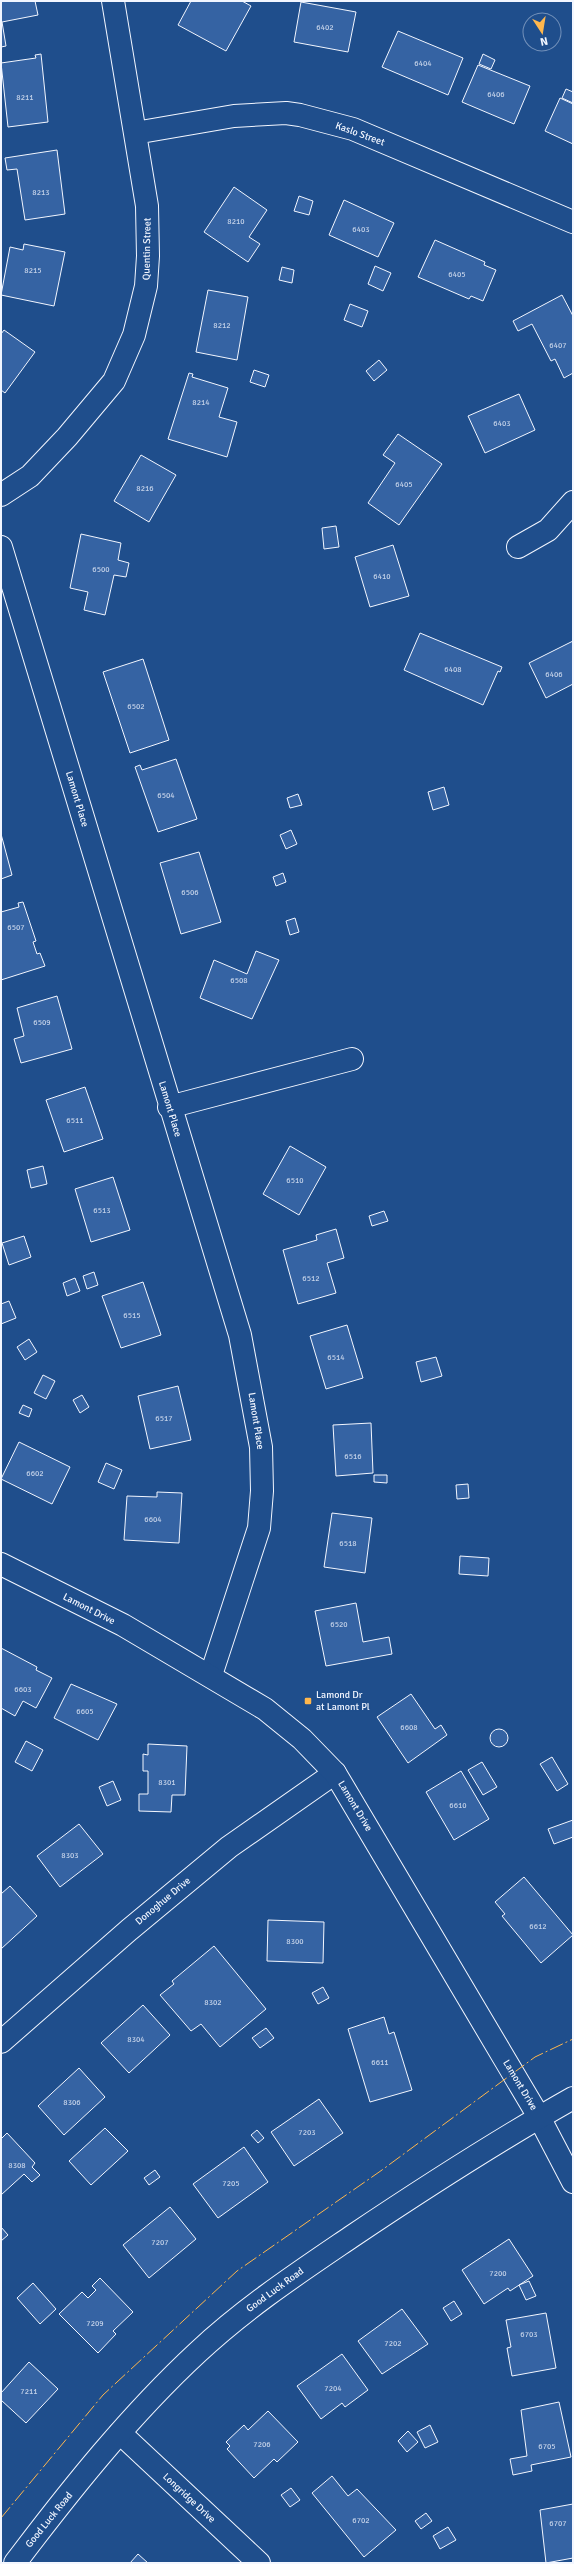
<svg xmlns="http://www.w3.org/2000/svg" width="574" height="2564" viewBox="0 0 574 2564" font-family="Signika,sans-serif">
	<rect width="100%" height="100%" fill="#1f4e8c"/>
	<path fill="#3563a3" stroke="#f2f6ff" d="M 1,1 L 35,1 L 38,15 L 2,22 L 6,46 L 1,47 Z
		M 191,1 L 242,1 L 251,6 L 226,51 L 178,25 Z
		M 301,2 L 356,12 L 348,52 L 294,42 Z
		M 398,31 L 463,58 L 448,95 L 382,67 Z
		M 41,54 L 48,122 L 8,127 L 1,63 L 36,58 L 35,55 Z
		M 483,54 L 495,60 L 491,69 L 479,64 Z
		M 478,65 L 530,86 L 514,124 L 462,102 Z
		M 566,89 L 573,92 L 573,103 L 562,98 Z
		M 560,98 L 573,104 L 573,144 L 545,131 Z
		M 57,150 L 65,214 L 25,220 L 17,169 L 7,170 L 5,158 Z
		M 234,187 L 267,210 L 249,237 L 260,244 L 248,262 L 204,232 Z
		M 299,196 L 313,201 L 309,215 L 294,211 Z
		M 344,200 L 394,223 L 378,257 L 329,235 Z
		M 435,240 L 485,262 L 484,265 L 496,270 L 483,301 L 471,296 L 469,299 L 418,277 Z
		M 24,244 L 65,252 L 54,306 L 1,295 L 10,247 L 23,250 Z
		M 375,266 L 391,273 L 383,291 L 368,284 Z
		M 282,267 L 294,270 L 292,283 L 279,280 Z
		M 208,290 L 248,297 L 237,360 L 196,352 Z
		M 562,295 L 573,316 L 573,373 L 564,378 L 555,359 L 551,361 L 532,324 L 518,331 L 513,321 Z
		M 350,304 L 368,311 L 362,327 L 344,320 Z
		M 4,330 L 35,352 L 5,393 L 1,390 L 1,334 Z
		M 379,360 L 387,370 L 374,381 L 366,371 Z
		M 254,370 L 269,375 L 265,387 L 250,382 Z
		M 189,373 L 193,374 L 192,377 L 228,388 L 219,417 L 237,422 L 227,457 L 168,439 Z
		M 519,394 L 535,430 L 485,453 L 468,416 Z
		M 398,434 L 442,464 L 399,525 L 368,503 L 395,463 L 383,455 Z
		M 141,455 L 176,475 L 149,522 L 114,501 Z
		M 336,526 L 339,547 L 324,549 L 322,528 Z
		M 81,534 L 121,543 L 118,560 L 129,563 L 126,577 L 114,575 L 105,615 L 84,610 L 88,592 L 70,588 Z
		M 393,545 L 409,596 L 370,607 L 355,557 Z
		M 420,633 L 502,667 L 500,672 L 498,671 L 483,705 L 404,670 Z
		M 573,641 L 573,684 L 546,698 L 529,663 Z
		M 143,659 L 169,740 L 130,753 L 103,672 Z
		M 176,759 L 197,819 L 158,832 L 135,767 L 140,765 L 142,770 Z
		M 444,787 L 449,805 L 433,810 L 428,792 Z
		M 298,794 L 302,805 L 290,808 L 287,798 Z
		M 291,830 L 297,844 L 286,849 L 280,835 Z
		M 1,834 L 12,875 L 1,879 Z
		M 199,852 L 221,922 L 181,934 L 160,863 Z
		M 283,873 L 286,882 L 276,886 L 273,877 Z
		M 23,902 L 36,941 L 33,942 L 37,954 L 40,953 L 45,966 L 1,980 L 1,912 L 19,907 L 18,903 Z
		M 295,918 L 299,932 L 290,935 L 286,921 Z
		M 256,951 L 279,960 L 252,1019 L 200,998 L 214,960 L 247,974 Z
		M 57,996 L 72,1049 L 21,1063 L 14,1039 L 24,1036 L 17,1008 Z
		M 85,1087 L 103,1139 L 64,1152 L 46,1100 Z
		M 290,1146 L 326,1167 L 299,1215 L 263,1194 Z
		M 43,1166 L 47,1184 L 31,1188 L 27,1170 Z
		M 113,1177 L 130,1230 L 91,1242 L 75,1189 Z
		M 384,1211 L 388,1221 L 372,1226 L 369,1216 Z
		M 336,1229 L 344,1258 L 327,1263 L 336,1293 L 298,1304 L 283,1250 L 317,1240 L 316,1235 Z
		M 24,1236 L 31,1257 L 9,1265 L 2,1243 Z
		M 94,1272 L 98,1285 L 87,1289 L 83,1276 Z
		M 75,1278 L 80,1291 L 67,1296 L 63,1283 Z
		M 143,1282 L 161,1335 L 121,1348 L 102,1296 Z
		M 9,1301 L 16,1318 L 1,1324 L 1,1304 Z
		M 347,1325 L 363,1378 L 326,1389 L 310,1336 Z
		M 29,1339 L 37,1352 L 25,1360 L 17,1347 Z
		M 436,1357 L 442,1376 L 421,1382 L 416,1362 Z
		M 43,1375 L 55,1381 L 46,1399 L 34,1393 Z
		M 178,1386 L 191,1440 L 150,1449 L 138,1396 Z
		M 82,1395 L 89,1407 L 80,1413 L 73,1400 Z
		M 23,1405 L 32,1409 L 29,1417 L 19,1413 Z
		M 371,1423 L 373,1473 L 336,1476 L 333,1425 Z
		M 19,1442 L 70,1467 L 52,1504 L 1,1479 Z
		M 106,1463 L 122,1470 L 114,1489 L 98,1482 Z
		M 374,1475 L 387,1475 L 387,1483 L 374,1482 Z
		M 468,1484 L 469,1498 L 457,1499 L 456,1485 Z
		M 157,1492 L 182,1493 L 179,1543 L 124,1540 L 127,1496 L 157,1497 Z
		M 332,1513 L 372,1518 L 365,1573 L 324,1567 Z
		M 460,1556 L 489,1558 L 488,1576 L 459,1574 Z
		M 356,1603 L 363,1642 L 389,1637 L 392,1654 L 326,1666 L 315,1611 Z
		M 1,1648 L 37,1667 L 36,1670 L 52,1678 L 36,1708 L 23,1701 L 15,1716 L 1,1708 Z
		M 71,1684 L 117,1704 L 98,1740 L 54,1718 Z
		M 411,1694 L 435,1729 L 441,1725 L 447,1735 L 408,1763 L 377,1717 Z
		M490 1738a9 9 0 1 1 18 0a9 9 0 1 1-18 0Z
		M 26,1741 L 43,1750 L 32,1771 L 15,1762 Z
		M 148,1744 L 187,1746 L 185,1795 L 172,1795 L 171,1812 L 139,1811 L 139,1794 L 148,1794 L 148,1771 L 143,1771 L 143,1754 L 148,1755 Z
		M 552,1757 L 568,1784 L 557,1791 L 540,1764 Z
		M 482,1762 L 497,1787 L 483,1795 L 468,1770 Z
		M 461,1771 L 489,1819 L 454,1840 L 426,1792 Z
		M 113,1781 L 121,1800 L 107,1806 L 99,1787 Z
		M 573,1820 L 573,1837 L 554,1844 L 548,1829 Z
		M 79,1824 L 103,1854 L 60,1887 L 37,1856 Z
		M 524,1877 L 573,1935 L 541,1963 L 502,1916 L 505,1914 L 495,1902 Z
		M 10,1886 L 37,1916 L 1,1949 L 1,1894 Z
		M 268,1920 L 324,1922 L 323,1963 L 267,1961 Z
		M 214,1946 L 266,2009 L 220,2047 L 201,2024 L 191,2031 L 160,1995 L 174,1984 L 172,1981 Z
		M 323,1987 L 329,1998 L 318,2004 L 312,1993 Z
		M 143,2005 L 170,2035 L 129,2073 L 101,2043 Z
		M 384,2017 L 389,2034 L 394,2032 L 412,2090 L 370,2102 L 348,2029 Z
		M 266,2028 L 274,2038 L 260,2048 L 252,2038 Z
		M 79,2068 L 105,2097 L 64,2135 L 38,2106 Z
		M 319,2099 L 343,2133 L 294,2166 L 271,2132 Z
		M 105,2128 L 128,2151 L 91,2185 L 69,2161 Z
		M 257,2130 L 264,2138 L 258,2143 L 251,2135 Z
		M 7,2133 L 35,2163 L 32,2167 L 40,2175 L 32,2182 L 24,2174 L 1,2195 L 1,2139 Z
		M 244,2147 L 268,2182 L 218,2218 L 193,2184 Z
		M 155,2170 L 160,2177 L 149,2185 L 144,2178 Z
		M 170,2207 L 196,2239 L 149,2278 L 123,2245 Z
		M 1,2227 L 8,2235 L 1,2241 Z
		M 509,2239 L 533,2276 L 510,2291 L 508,2288 L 484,2304 L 462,2270 Z
		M 100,2278 L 133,2312 L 113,2331 L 116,2334 L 98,2353 L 59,2314 L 82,2292 L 88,2298 L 96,2290 L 92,2286 Z
		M 529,2281 L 536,2296 L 526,2300 L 519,2285 Z
		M 33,2283 L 56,2309 L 40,2324 L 17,2298 Z
		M 454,2301 L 462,2314 L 451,2321 L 443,2308 Z
		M 402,2309 L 428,2344 L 382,2374 L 358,2341 Z
		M 546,2313 L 556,2368 L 512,2376 L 507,2348 L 511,2347 L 506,2320 Z
		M 342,2354 L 368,2390 L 345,2407 L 342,2403 L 321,2419 L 297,2386 Z
		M 29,2362 L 58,2389 L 26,2423 L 1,2400 L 1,2393 Z
		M 559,2402 L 571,2457 L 531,2465 L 532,2471 L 513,2475 L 510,2459 L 527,2456 L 521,2410 Z
		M 268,2411 L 298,2442 L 277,2462 L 274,2459 L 254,2478 L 227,2449 L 230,2446 L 226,2442 L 244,2425 L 248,2430 Z
		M 430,2425 L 438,2442 L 425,2448 L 417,2432 Z
		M 408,2431 L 418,2442 L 407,2452 L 398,2441 Z
		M 332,2476 L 348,2496 L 357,2489 L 396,2530 L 364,2557 L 312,2493 Z
		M 291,2488 L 300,2500 L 290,2507 L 281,2495 Z
		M 573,2504 L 573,2558 L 546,2563 L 540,2510 Z
		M 426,2513 L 432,2521 L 421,2529 L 415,2521 Z
		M 448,2527 L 456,2540 L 440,2549 L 433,2536 Z
		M 138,2554 L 148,2563 L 130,2563 Z"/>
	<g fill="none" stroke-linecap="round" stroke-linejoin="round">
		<defs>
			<path id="minor" d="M 135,133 L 234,116 L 286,113 L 300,115 L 353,129 L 573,222
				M 1,495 L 30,476 L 67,437 L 114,381 L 134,335 L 146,286 L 148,256 L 147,206 L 113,1
				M 1,547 L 240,1335 L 261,1447 L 262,1491 L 259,1528 L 211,1675
				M 518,547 L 548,530 L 573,502
				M 169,1107 L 352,1059
				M 1,2042 L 129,1930 L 229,1847 L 335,1773
				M 120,2433 L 259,2563"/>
			<path id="tertiary" d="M 1,1564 L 123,1625 L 265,1709 L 302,1739 L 335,1773 L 539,2117 L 573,2182"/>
			<path id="secondary" d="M 15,2563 C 71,2489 130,2415 198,2352 C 245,2308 298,2273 351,2237 C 424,2188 497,2141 573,2098"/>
		</defs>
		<use href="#minor" stroke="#f2f6ff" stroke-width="24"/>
		<use href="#tertiary" stroke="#f2f6ff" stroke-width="24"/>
		<use href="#secondary" stroke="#f2f6ff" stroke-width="24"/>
		<use href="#minor" stroke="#1f4e8c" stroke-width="22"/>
		<use href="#tertiary" stroke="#1f4e8c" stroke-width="22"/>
		<use href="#secondary" stroke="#1f4e8c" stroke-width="22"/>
		<path stroke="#ffb74d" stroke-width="1" stroke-dasharray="14 3 2 3" stroke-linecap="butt" d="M 1,2518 L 103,2395 L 237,2271 L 382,2170 L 535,2057 L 573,2039"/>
	</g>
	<rect fill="#ffb74d" stroke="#1f4e8c" stroke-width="1.5" x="304" y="1697" width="8" height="8" rx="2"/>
	<g text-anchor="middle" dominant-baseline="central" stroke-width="3" stroke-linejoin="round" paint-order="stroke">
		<g font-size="8" fill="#c3d1e8">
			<text x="325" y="27">6402</text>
			<text x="423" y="63">6404</text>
			<text x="496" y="94">6406</text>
			<text x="25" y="97">8211</text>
			<text x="41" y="192">8213</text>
			<text x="236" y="221">8210</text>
			<text x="361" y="229">6403</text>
			<text x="33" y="270">8215</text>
			<text x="457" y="274">6405</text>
			<text x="222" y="325">8212</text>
			<text x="558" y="345">6407</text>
			<text x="201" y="402">8214</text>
			<text x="502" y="423">6403</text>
			<text x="404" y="484">6405</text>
			<text x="145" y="488">8216</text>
			<text x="101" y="569">6500</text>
			<text x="382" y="576">6410</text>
			<text x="453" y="669">6408</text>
			<text x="554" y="674">6406</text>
			<text x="136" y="706">6502</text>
			<text x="166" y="795">6504</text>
			<text x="190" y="892">6506</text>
			<text x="16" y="927">6507</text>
			<text x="239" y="980">6508</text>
			<text x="42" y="1022">6509</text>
			<text x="75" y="1120">6511</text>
			<text x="295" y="1180">6510</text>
			<text x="102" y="1210">6513</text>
			<text x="311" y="1278">6512</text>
			<text x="132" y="1315">6515</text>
			<text x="336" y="1357">6514</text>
			<text x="164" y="1418">6517</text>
			<text x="353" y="1456">6516</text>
			<text x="35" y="1473">6602</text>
			<text x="153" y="1519">6604</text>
			<text x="348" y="1543">6518</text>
			<text x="339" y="1624">6520</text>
			<text x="23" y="1689">6603</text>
			<text x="85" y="1711">6605</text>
			<text x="409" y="1727">6608</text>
			<text x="167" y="1782">8301</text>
			<text x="458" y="1805">6610</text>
			<text x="70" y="1855">8303</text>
			<text x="538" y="1926">6612</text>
			<text x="295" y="1941">8300</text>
			<text x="213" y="2002">8302</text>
			<text x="136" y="2039">8304</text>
			<text x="380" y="2062">6611</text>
			<text x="72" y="2102">8306</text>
			<text x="307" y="2132">7203</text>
			<text x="17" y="2165">8308</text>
			<text x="231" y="2183">7205</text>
			<text x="160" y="2242">7207</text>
			<text x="498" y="2273">7200</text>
			<text x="95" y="2323">7209</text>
			<text x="529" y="2334">6703</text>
			<text x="393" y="2343">7202</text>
			<text x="333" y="2388">7204</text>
			<text x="29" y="2391">7211</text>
			<text x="262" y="2444">7206</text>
			<text x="547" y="2446">6705</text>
			<text x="361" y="2520">6702</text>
			<text x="558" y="2523">6707</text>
		</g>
		<g font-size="10" fill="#f2f6ff" stroke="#1f4e8c">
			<text transform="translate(360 134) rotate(20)">Kaslo Street</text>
			<text transform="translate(147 249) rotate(-89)">Quentin Street</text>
			<text transform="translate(77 799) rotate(73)">Lamont Place</text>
			<text transform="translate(170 1109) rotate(73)">Lamont Place</text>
			<text transform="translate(256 1421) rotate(81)">Lamont Place</text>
			<text transform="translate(89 1609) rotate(27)">Lamont Drive</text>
			<text transform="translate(355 1806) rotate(59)">Lamont Drive</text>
			<text transform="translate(163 1901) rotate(-40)">Donoghue Drive</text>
			<text transform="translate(520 2085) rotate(59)">Lamont Drive</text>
			<text transform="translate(275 2290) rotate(-36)">Good Luck Road</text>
			<text transform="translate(189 2498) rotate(43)">Longridge Drive</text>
			<text transform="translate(49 2520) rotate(-51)">Good Luck Road</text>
		</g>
		<g font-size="10" fill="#f2f6ff" stroke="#1f4e8c" text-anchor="start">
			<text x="316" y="1695">Lamond Dr<tspan x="316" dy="12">at Lamont Pl</tspan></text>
		</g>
	</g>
	<rect width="574" height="2564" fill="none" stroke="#f2f6ff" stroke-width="4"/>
	<g transform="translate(542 32) rotate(168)"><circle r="19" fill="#1f4e8c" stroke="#7391ba"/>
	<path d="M0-3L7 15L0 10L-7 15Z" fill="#ffb74d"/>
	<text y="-6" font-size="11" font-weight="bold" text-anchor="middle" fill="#f2f6ff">N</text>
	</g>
</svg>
